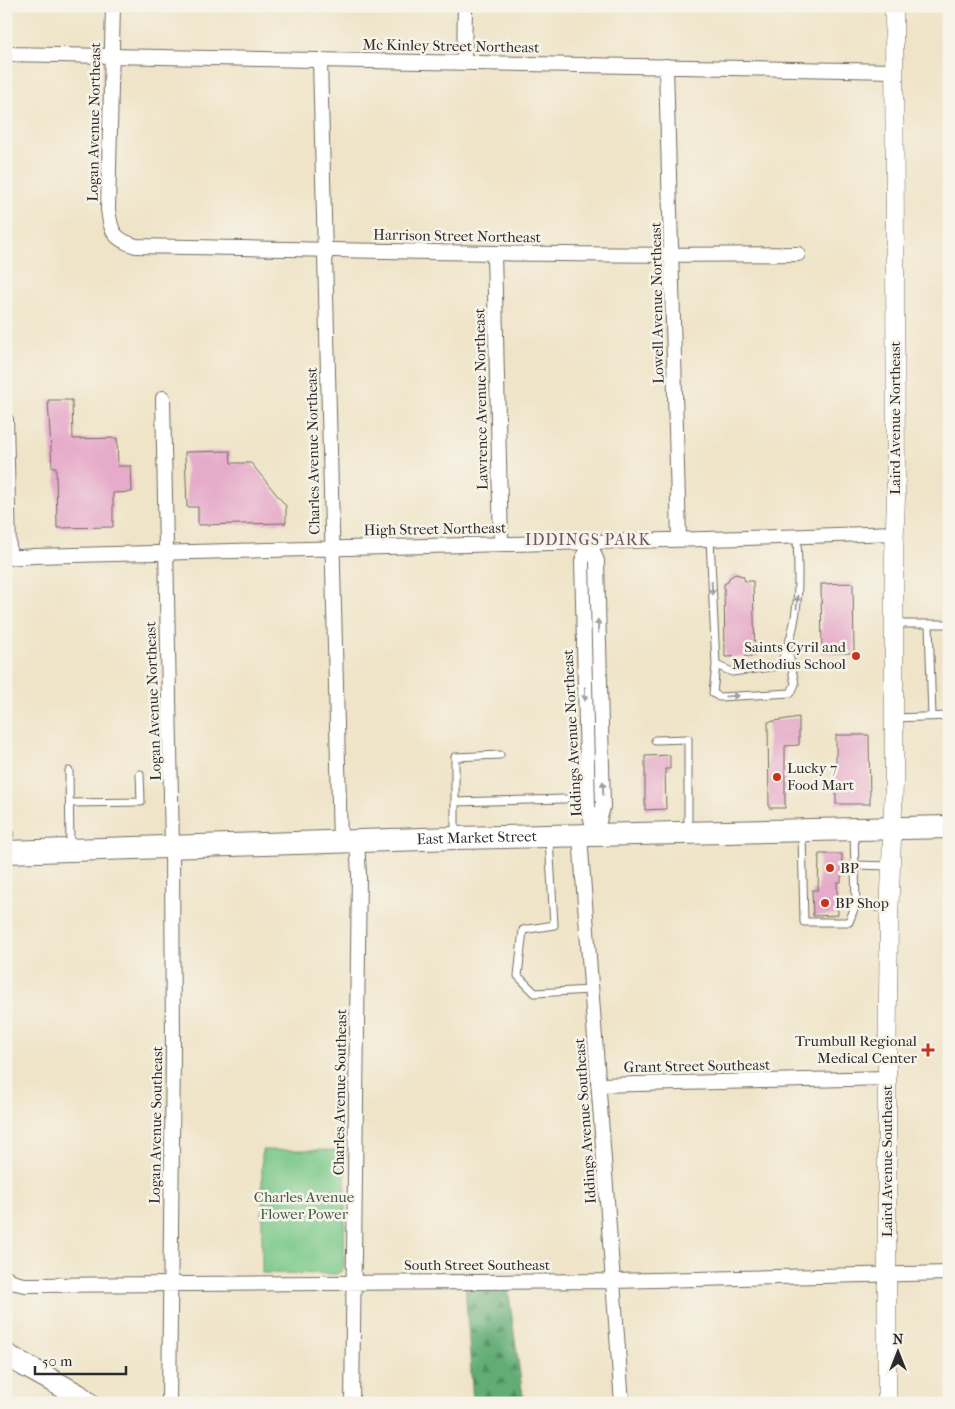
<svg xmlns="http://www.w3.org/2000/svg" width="955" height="1409" viewBox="0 0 955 1409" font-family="'IM FELL French Canon',serif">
	<defs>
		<pattern id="forest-firs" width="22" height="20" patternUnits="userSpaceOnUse" patternTransform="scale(1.25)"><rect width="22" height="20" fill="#62ac75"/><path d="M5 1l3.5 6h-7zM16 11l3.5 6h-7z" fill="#518c60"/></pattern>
	</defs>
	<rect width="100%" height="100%" fill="#f7f3e8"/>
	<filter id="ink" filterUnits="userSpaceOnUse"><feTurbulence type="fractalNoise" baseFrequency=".02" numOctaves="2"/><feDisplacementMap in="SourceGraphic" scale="10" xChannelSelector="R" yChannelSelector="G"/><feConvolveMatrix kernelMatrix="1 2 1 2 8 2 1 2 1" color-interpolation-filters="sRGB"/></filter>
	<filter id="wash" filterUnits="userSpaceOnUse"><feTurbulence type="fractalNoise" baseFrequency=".0096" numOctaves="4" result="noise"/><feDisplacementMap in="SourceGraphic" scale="20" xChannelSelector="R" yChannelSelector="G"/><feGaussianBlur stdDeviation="1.12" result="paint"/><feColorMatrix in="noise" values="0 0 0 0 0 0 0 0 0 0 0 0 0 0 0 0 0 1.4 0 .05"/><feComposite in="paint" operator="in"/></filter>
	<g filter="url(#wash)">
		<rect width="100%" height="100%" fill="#efe4c8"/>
		<path fill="url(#forest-firs)" stroke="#466c50" d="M 465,1281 L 507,1281 L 524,1403 L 473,1403 Z"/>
		<path fill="#79c889" stroke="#527a5a" d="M 262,1150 L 346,1150 L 344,1267 L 342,1271 L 336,1274 L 262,1273 Z"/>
		<g id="blocks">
			<path fill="#e6abca" d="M 48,400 L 72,400 L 73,439 L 117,438 L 118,466 L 131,466 L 132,492 L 113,493 L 113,527 L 57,528 L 56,467 L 52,467 Z
				M 230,451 L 231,463 L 251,463 L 286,506 L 286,523 L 198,525 L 198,507 L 187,507 L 185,452 Z
				M 735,574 L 743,576 L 745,581 L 753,581 L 755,656 L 725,657 L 724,584 L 728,582 L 729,578 Z
				M 853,583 L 854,653 L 822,653 L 821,584 Z
				M 799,717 L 799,745 L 785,746 L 785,808 L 769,808 L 768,722 Z
				M 836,735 L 869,735 L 870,804 L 836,804 Z
				M 670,755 L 670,769 L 665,769 L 666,809 L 645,810 L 645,756 Z
				M 819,854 L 842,854 L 841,882 L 837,882 L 838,915 L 813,916 L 812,890 L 818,890 Z"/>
		</g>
	</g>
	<g filter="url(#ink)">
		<use href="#blocks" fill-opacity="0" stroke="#706c62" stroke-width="1"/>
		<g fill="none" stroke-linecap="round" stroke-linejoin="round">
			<defs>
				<path id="service" d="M 710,539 L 716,665 L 713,693 L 719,697 L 791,693 L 795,684 L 788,650
					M 894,624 L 949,624
					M 929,624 L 932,717
					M 716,665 L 732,672 L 779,666 C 801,625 799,581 797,537
					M 894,718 L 949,716
					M 655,740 L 688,739 L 688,831
					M 69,771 L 70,847
					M 455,802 L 565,799
					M 70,803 L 141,802 L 140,774
					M 854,833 L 856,904 L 889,909
					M 802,834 L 804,922 L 849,922 L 856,904
					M 455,835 L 455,757 L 500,755
					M 549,839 L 554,925 L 523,930 L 518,976 L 535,993 L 591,990
					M 855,865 L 890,866"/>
				<path id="minor" d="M 113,6 L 108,209 C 111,232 113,239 136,246 C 356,250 577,257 798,254
					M 6,54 L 894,71
					M 320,60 L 340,842
					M 464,62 L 465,6
					M 666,66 L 679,539
					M 494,253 L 501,543
					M 163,398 L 172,847 L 173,1053 L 169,1403
					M 6,420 L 9,552 L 6,556
					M 589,541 L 597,561 L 603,807 L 595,836
					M 589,541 L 582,561 L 588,807 L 595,835
					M 6,558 L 34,556 L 745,538 L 895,533
					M 6,834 L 6,835
					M 580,836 L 622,1403
					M 598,1085 L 887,1078
					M 6,1277 L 15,1283 L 25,1285 L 613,1281 L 949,1273
					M 352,1403 L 359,875 L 357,841"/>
				<path id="tertiary" d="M 887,1403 L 887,1078 L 889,920 L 894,782 L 894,556 L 896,497 L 894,6"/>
				<g id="primary">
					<path id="s1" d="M 6,852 L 455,838 L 949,827"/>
					<path d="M 6,1355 L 78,1395 L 88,1403"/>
				</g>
			</defs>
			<use href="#service" stroke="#706c62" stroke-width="9"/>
			<use href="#minor" stroke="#706c62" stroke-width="16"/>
			<use href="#tertiary" stroke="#706c62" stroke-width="19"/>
			<use href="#primary" stroke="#706c62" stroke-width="24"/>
			<use href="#service" stroke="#fff" stroke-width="7"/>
			<use href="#minor" stroke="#fff" stroke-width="14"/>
			<use href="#tertiary" stroke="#fff" stroke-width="18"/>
			<use href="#primary" stroke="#fff" stroke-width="22"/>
		</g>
		<defs><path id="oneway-solid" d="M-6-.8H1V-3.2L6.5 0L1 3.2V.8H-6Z" transform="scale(1.25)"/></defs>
		<g fill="#a0a0a0">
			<use href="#oneway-solid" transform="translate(712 588) rotate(87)"/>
			<use href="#oneway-solid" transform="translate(797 602) rotate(-87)"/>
			<use href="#oneway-solid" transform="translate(598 626) rotate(-92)"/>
			<use href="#oneway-solid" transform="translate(585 694) rotate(89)"/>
			<use href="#oneway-solid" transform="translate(732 696) rotate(-3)"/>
			<use href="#oneway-solid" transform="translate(603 788) rotate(-92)"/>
		</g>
	</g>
	<g fill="#c8321e" stroke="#f7f3e8" stroke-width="2">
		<circle cx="856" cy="656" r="5"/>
		<circle cx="777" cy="777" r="5"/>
		<circle cx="830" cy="868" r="5"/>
		<circle cx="825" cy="903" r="5"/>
		<path d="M925.5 1042.5h5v5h5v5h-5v5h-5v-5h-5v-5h5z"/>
	</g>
	<g text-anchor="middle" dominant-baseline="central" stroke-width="5" stroke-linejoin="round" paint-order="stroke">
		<g font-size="15" fill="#2b2b2b" stroke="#f7f3e8">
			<text transform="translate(451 46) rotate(1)">Mc Kinley Street Northeast</text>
			<text transform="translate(94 122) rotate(-89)">Logan Avenue Northeast</text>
			<text transform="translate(457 236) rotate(1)">Harrison Street Northeast</text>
			<text transform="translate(657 303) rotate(-91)">Lowell Avenue Northeast</text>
			<text transform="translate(481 399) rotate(-91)">Lawrence Avenue Northeast</text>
			<text transform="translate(895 418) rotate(-90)">Laird Avenue Northeast</text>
			<text transform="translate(313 451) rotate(-91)">Charles Avenue Northeast</text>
			<text transform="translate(435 529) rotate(-1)">High Street Northeast</text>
			<text transform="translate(153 701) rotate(-92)">Logan Avenue Northeast</text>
			<text transform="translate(572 733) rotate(-93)">Iddings Avenue Northeast</text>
			<text stroke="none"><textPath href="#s1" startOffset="471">East Market Street</textPath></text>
			<text transform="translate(697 1066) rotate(-1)">Grant Street Southeast</text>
			<text transform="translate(340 1092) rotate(-89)">Charles Avenue Southeast</text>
			<text transform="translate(585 1121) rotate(-94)">Iddings Avenue Southeast</text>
			<text transform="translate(156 1125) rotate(-89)">Logan Avenue Southeast</text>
			<text transform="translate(887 1161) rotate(-90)">Laird Avenue Southeast</text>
			<text x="477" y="1265">South Street Southeast</text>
		</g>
		<g font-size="15" fill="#2b2b2b" stroke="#f7f3e8" text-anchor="start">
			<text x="846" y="647" text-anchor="end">Saints Cyril and<tspan x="846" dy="17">Methodius School</tspan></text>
			<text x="787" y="768">Lucky 7<tspan x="787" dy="17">Food Mart</tspan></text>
			<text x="840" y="868">BP</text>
			<text x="835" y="903">BP Shop</text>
			<text x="917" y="1041" text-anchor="end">Trumbull Regional<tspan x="917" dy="17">Medical Center</tspan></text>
		</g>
		<g font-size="15" fill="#425a47" stroke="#f7f3e8">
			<text x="304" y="1197">Charles Avenue<tspan x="304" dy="17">Flower Power</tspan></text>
		</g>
		<g font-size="16" letter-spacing="1" fill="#6c5863" stroke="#f7f3e8">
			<text x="588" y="539">IDDINGS PARK</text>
		</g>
	</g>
	<rect width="955" height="1409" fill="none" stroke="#f7f3e8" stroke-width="25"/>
	<g transform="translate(898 1352)" stroke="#f7f3e8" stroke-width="4" paint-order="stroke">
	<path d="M0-4L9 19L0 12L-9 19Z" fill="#2b2b2b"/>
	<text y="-8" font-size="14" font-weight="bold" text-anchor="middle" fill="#2b2b2b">N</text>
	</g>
	<path d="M35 1366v8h91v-8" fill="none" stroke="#2b2b2b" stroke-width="2.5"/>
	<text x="42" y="1366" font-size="15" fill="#2b2b2b" stroke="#f7f3e8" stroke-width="4" paint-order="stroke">50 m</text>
</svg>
